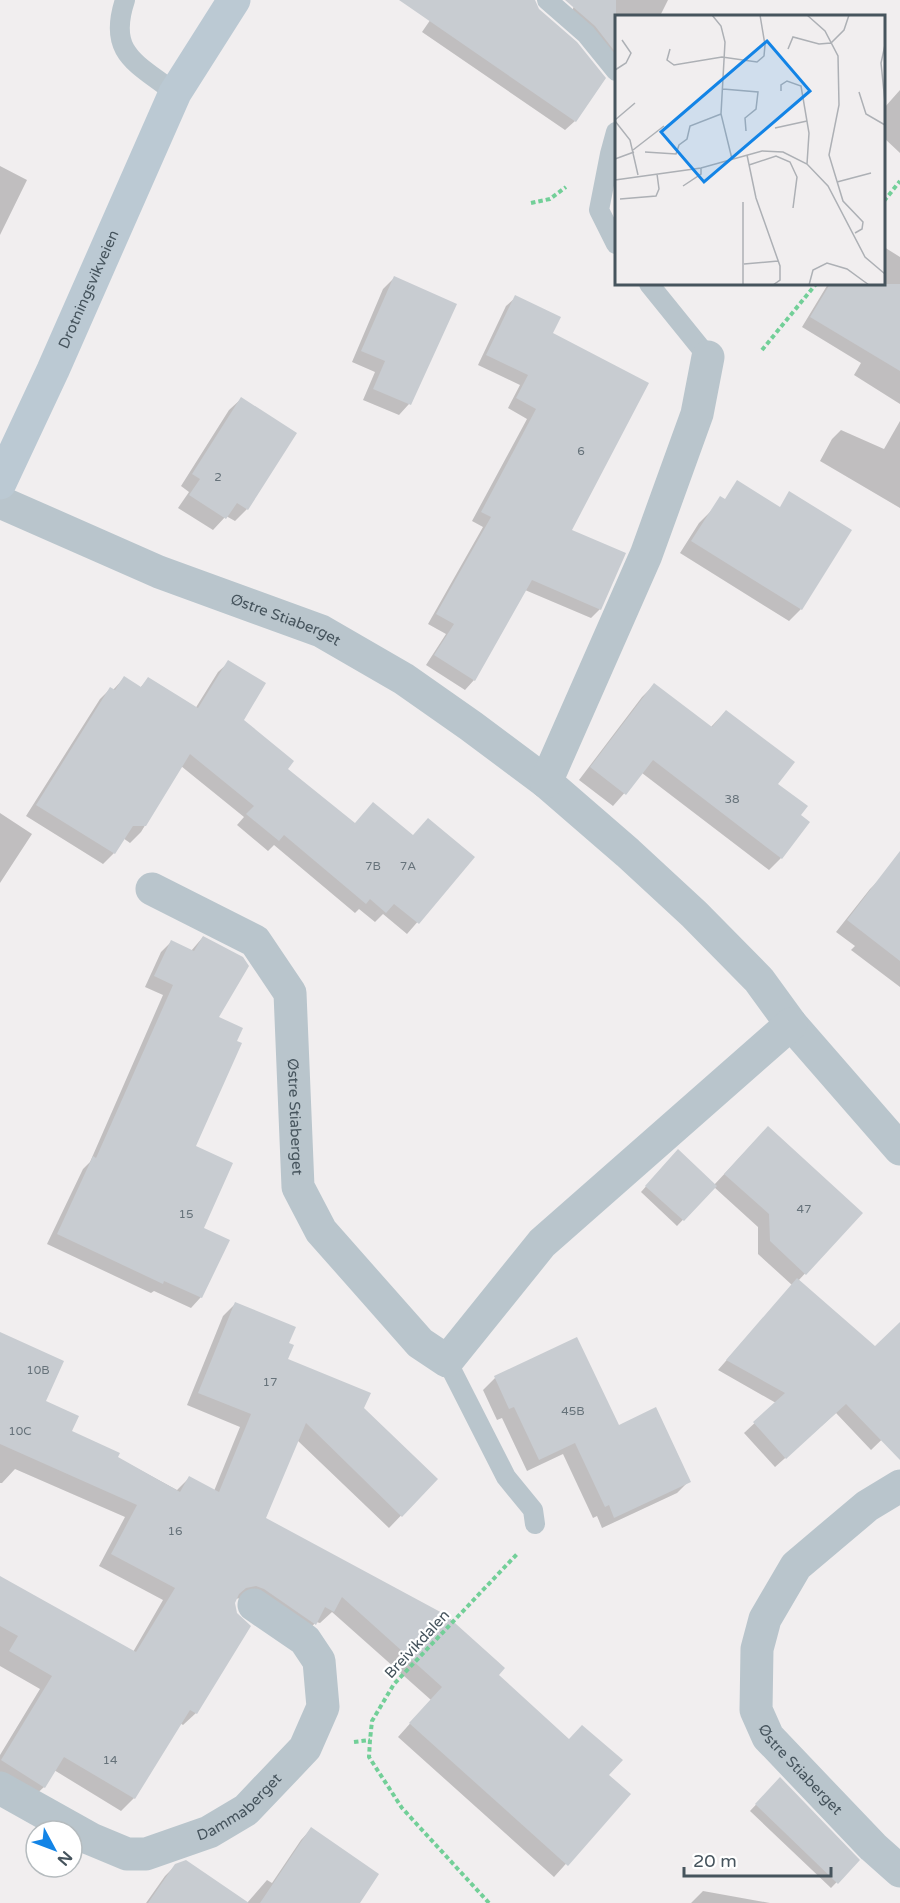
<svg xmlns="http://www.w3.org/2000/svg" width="900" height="1903" viewBox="0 0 900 1903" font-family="'Varela Round',sans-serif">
	<rect width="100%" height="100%" fill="#f1eeef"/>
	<path fill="#0003" d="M 444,0 L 487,0 L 575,121 L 565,130 L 422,32 Z
		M 577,0 L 668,0 L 660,16 L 616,16 L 616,59 L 566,23 Z
		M 900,90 L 900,153 L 884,138 L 884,108 Z
		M 0,166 L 27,180 L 0,235 Z
		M 884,247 L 900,257 L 900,404 L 854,375 L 861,363 L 802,327 L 828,284 L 884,284 Z
		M 394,278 L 455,305 L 409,404 L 399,415 L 363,400 L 375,372 L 352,362 L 383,289 Z
		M 516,297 L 551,334 L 570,531 L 600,609 L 591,618 L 525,590 L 474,680 L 465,690 L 426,665 L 446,634 L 428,624 L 483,527 L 472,521 L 527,419 L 508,408 L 520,385 L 478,365 L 506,306 Z
		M 241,399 L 247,509 L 235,521 L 226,516 L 213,530 L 178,508 L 189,492 L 181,486 L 229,410 Z
		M 900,421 L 900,508 L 820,461 L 832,439 L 841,430 L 884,449 Z
		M 711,511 L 801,609 L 789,621 L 680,553 L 699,523 Z
		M 229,662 L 242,720 L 286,769 L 354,825 L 412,836 L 473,858 L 407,934 L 383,914 L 375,922 L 359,909 L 355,913 L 274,845 L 268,851 L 237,825 L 244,817 L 181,766 L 141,832 L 130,843 L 123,838 L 114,853 L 103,864 L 26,816 L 100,699 L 110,689 L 113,690 L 124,678 L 140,688 L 148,679 L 195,709 L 218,672 Z
		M 654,685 L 710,728 L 726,711 L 799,816 L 781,858 L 769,870 L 642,773 L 613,806 L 579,780 L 642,697 Z
		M 0,813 L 32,834 L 0,883 Z
		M 882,877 L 900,891 L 900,987 L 851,950 L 855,946 L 836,932 L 870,889 Z
		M 203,937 L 216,1018 L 194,1147 L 201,1297 L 191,1308 L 154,1291 L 151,1293 L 47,1244 L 83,1169 L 90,1162 L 163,995 L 145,987 L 161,952 L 171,942 L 191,951 Z
		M 756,1140 L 861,1213 L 798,1281 L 875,1348 L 900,1324 L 900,1422 L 871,1450 L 836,1413 L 775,1467 L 744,1433 L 776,1403 L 718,1370 L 792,1285 L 758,1254 L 758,1227 L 714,1187 L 677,1226 L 641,1192 L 672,1157 L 714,1185 Z
		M 235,1304 L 287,1344 L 287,1360 L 363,1409 L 436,1479 L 389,1528 L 297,1440 L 265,1519 L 497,1675 L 629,1794 L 554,1877 L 398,1737 L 431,1700 L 332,1612 L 320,1623 L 316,1622 L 302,1637 L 241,1598 L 235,1599 L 196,1713 L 183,1725 L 180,1723 L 134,1798 L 121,1811 L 54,1770 L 44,1787 L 31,1799 L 0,1780 L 0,1755 L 40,1689 L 0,1666 L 0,1578 L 133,1652 L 163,1600 L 99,1566 L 125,1517 L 15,1469 L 2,1483 L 0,1483 L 0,1334 L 44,1402 L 70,1432 L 177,1490 L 189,1478 L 214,1491 L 240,1427 L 187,1405 L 223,1316 Z
		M 577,1339 L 618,1427 L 689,1481 L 677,1493 L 602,1528 L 597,1516 L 593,1518 L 563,1454 L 527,1471 L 502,1418 L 497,1420 L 483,1390 L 495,1378 Z
		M 780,1779 L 858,1860 L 831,1888 L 750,1811 Z
		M 311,1829 L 358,1903 L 247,1903 L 267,1880 L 272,1883 L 301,1840 Z
		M 176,1865 L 247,1903 L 146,1903 L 165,1876 Z
		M 703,1891 L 770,1903 L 691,1903 Z"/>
	<path fill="#c8ccd1" d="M 399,0 L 535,0 L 539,9 L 577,42 L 606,78 L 576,122 Z
		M 565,0 L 616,0 L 616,53 L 595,26 Z
		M 394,276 L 457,304 L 411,405 L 373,389 L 385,361 L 361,351 Z
		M 830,284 L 900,284 L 900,371 L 810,317 Z
		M 515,295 L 561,317 L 553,333 L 649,383 L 572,530 L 626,553 L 601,610 L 532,580 L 475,681 L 434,655 L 454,624 L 436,614 L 491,517 L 481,512 L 536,409 L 516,398 L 528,375 L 486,355 Z
		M 241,397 L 297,433 L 248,510 L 237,503 L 226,519 L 189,495 L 200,479 L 192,474 Z
		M 737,480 L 780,507 L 789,491 L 852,530 L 802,610 L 691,541 L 720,496 L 725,499 Z
		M 228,660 L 266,683 L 244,720 L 294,761 L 288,769 L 355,823 L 373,802 L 413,835 L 428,818 L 475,857 L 419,924 L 394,904 L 386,913 L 370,899 L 366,904 L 284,835 L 279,841 L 246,814 L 254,806 L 190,754 L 146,826 L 133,826 L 115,854 L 36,805 L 110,687 L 115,690 L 124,676 L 141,687 L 148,677 L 198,708 Z
		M 654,683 L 712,727 L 726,710 L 795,762 L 778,784 L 808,806 L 801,815 L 810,822 L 782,859 L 653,760 L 626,795 L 590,767 Z
		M 900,851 L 900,961 L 847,920 Z
		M 203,936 L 243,957 L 249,966 L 219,1017 L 243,1028 L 237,1041 L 242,1043 L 196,1146 L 233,1163 L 204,1228 L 230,1240 L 202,1298 L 164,1281 L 163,1284 L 57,1234 L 93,1156 L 96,1158 L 173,985 L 154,976 L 171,940 L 194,951 Z
		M 768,1126 L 863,1213 L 806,1275 L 770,1241 L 769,1214 L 724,1174 Z
		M 678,1149 L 717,1186 L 684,1221 L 645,1186 Z
		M 797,1278 L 875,1346 L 900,1322 L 900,1460 L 846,1404 L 786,1459 L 753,1422 L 785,1393 L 726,1360 Z
		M 235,1302 L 296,1327 L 289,1343 L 294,1345 L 288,1359 L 371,1393 L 364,1408 L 438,1479 L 402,1517 L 306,1423 L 266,1518 L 446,1615 L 505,1668 L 499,1675 L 569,1739 L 582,1725 L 623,1760 L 609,1775 L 631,1794 L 568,1866 L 409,1723 L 442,1687 L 342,1597 L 334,1612 L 325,1607 L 316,1625 L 264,1589 L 256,1586 L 246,1588 L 239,1594 L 235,1603 L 237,1613 L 251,1626 L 197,1714 L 190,1710 L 135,1799 L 64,1757 L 45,1788 L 1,1760 L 52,1676 L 9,1651 L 18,1636 L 0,1626 L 0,1576 L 136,1652 L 175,1588 L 111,1554 L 137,1505 L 0,1444 L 0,1332 L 64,1361 L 46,1401 L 79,1416 L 72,1431 L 120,1453 L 118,1457 L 180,1492 L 189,1476 L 219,1492 L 251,1414 L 198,1393 Z
		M 577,1337 L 619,1425 L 656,1407 L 691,1482 L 614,1518 L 609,1505 L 605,1507 L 575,1443 L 539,1460 L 514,1407 L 509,1409 L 494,1376 Z
		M 780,1777 L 860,1860 L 838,1884 L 755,1804 Z
		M 311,1827 L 379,1874 L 360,1903 L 260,1903 Z
		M 186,1860 L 249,1903 L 148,1903 L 175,1864 Z"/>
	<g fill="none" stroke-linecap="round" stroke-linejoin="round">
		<path stroke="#72cf98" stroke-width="4" stroke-dasharray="4.5 3" stroke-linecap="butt" d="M 884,201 L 900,181
			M 531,203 L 550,199 L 566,187
			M 762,350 L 816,284
			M 354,1742 L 370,1740
			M 489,1903 L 402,1808 L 369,1757 L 370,1740 L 372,1721 L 394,1684 L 518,1553"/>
		<path stroke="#b9c5cc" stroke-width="20" d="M 125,0 C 107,54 137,63 175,93
			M 547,0 L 586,34 L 616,71
			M 616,132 L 610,154 L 599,210 L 616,244
			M 649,284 L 708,357
			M 447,1361 L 506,1477 L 533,1510 L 535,1524"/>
		<g stroke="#b9c5cc" stroke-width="33">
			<path id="s1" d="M 0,502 L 159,572 L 321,631 L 404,679 L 471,726 L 546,782 L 628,853 L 694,914 L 759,980 L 791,1024 L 900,1149"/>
			<path d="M 546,782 L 646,555 L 697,414 L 708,357"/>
			<path id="s2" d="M 152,889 L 255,941 L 290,993 L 298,1187 L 321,1231 L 420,1343 L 447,1361 L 542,1243 L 791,1024"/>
			<path id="s3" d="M 900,1486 L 867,1506 L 796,1566 L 765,1619 L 757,1649 L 756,1710 L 768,1737 L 873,1847 L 900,1871"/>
			<path id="s4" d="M 0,1788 L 91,1839 L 127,1854 L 146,1854 L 209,1832 L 246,1810 L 305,1748 L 323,1707 L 319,1661 L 305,1640 L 254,1605"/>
		</g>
		<path stroke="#bbc9d3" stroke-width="33" id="s5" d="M 0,483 L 53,370 L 175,93 L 234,0"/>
	</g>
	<g text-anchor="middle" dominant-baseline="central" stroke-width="4.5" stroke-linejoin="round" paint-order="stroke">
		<g font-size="12" fill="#66727a">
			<text x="581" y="451">6</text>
			<text x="218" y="477">2</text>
			<text x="732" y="799">38</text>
			<text x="373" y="866">7B</text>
			<text x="408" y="866">7A</text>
			<text x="804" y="1209">47</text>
			<text x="186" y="1214">15</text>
			<text x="38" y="1370">10B</text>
			<text x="270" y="1382">17</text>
			<text x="573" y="1411">45B</text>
			<text x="20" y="1431">10C</text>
			<text x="175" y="1531">16</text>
			<text x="110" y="1760">14</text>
		</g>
		<g font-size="15" fill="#46545d" stroke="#fff">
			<text stroke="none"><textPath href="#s5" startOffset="213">Drotningsvikveien</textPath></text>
			<text stroke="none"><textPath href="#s1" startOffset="309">Østre Stiaberget</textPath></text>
			<text stroke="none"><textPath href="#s2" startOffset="302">Østre Stiaberget</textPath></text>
			<text transform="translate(417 1644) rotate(-47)">Breivikdalen</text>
			<text stroke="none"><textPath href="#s3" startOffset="360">Østre Stiaberget</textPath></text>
			<text stroke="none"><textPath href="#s4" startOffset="268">Dammaberget</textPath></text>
		</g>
	</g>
	<g transform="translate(615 15)">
		<rect width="270" height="270" fill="#f1eeef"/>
		<path fill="none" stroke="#adb0b5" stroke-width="1.5" d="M 97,0 L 106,11 L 110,27 L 106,99 L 117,144M 192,0 L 210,16 L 223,41 L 224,90 L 214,140 L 228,186 L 248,207 L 247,214 L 240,218M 270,30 L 266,48 L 270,87M 55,34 L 52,45 L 59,50 L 107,42 L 142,47 L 149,41 L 150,30 L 145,0M 173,34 L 178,22 L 204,29 L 216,28 L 229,15 L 234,0M 0,55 L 11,48 L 16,38 L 7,25M 108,74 L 143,77 L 141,94 L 130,103 L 131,116M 166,76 L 166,70 L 172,66 L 186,71 L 194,118 L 192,149M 244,77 L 251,99 L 270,110M 0,105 L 20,88M 0,106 L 15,125 L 23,160M 160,113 L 192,106M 18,135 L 49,111M 30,137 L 61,139 L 64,130 L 72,124 L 75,111 L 106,99M 132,140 L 141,183 L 165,251 L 165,265 L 158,270M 0,144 L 19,137M 134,150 L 161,141 L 175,147 L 182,162 L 178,193M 0,165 L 86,153 L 147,136 L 168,137 L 192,149 L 213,171 L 250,242 L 270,259M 222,167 L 256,158M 68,171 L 86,159 L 86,153M 5,184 L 41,181 L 44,174 L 42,159M 128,187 L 128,270M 129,249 L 163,246M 194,270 L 198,255 L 212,248 L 232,254 L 254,270"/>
		<path fill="#1384e6" fill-opacity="0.15" stroke="#1384e6" stroke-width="3" d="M 152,26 L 195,76 L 89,167 L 46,117 Z"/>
		<rect width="270" height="270" fill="none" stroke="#46545d" stroke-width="3"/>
	</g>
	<g transform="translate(54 1849) rotate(131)"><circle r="28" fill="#ffffff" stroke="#b5bbbe" stroke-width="1.5"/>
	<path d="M0-4.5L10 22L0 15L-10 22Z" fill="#1384e6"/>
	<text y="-9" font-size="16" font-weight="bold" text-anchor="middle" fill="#46545d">N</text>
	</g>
	<path d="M684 1867v9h147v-9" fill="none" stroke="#46545d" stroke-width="3"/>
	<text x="693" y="1867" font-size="18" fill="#46545d" stroke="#ffffff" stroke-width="4.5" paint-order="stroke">20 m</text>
</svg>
